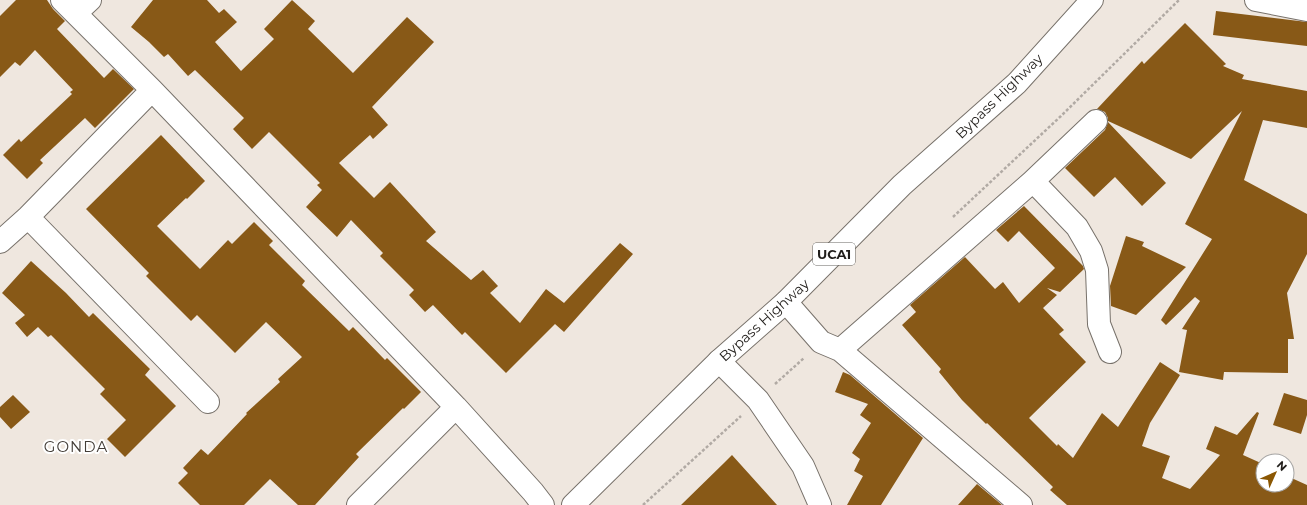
<svg xmlns="http://www.w3.org/2000/svg" width="1307" height="505" viewBox="0 0 1307 505" font-family="Montserrat,sans-serif">
	<rect width="100%" height="100%" fill="#efe7df"/>
	<path fill="#885917" d="M 16,0 L 47,0 L 53,9 L 65,21 L 57,29 L 104,78 L 113,69 L 134,89 L 95,128 L 85,118 L 40,160 L 43,163 L 27,179 L 3,155 L 19,139 L 21,142 L 72,94 L 70,92 L 73,90 L 35,50 L 20,66 L 15,62 L 0,77 L 0,16 Z
		M 153,0 L 207,0 L 219,13 L 224,9 L 237,22 L 215,42 L 241,71 L 274,39 L 264,29 L 292,0 L 315,21 L 308,29 L 353,73 L 407,17 L 434,42 L 372,107 L 388,125 L 373,139 L 370,135 L 339,163 L 374,198 L 390,182 L 436,232 L 426,241 L 471,280 L 483,270 L 498,286 L 490,293 L 520,323 L 546,289 L 564,303 L 620,243 L 633,254 L 564,332 L 555,324 L 506,373 L 465,332 L 462,335 L 433,305 L 425,312 L 409,295 L 414,290 L 380,256 L 383,253 L 351,220 L 337,237 L 306,207 L 322,190 L 317,185 L 320,183 L 269,132 L 252,149 L 233,129 L 244,118 L 195,70 L 188,76 L 168,54 L 164,57 L 149,42 L 131,27 Z
		M 1216,11 L 1307,22 L 1307,46 L 1213,35 Z
		M 1185,23 L 1226,64 L 1223,66 L 1244,75 L 1242,79 L 1307,91 L 1307,128 L 1263,120 L 1244,180 L 1307,214 L 1307,254 L 1287,293 L 1294,339 L 1288,339 L 1288,373 L 1224,372 L 1223,380 L 1179,372 L 1187,330 L 1182,329 L 1200,301 L 1195,297 L 1166,325 L 1161,320 L 1212,239 L 1185,224 L 1242,111 L 1191,159 L 1108,121 L 1108,118 L 1105,112 L 1097,109 L 1142,61 L 1144,64 Z
		M 1108,122 L 1166,183 L 1142,206 L 1115,177 L 1094,197 L 1065,168 L 1105,130 Z
		M 161,135 L 205,181 L 187,199 L 186,198 L 157,226 L 200,269 L 228,240 L 232,244 L 254,222 L 273,241 L 269,245 L 305,281 L 302,285 L 349,331 L 353,327 L 385,360 L 387,358 L 421,392 L 404,409 L 403,408 L 356,454 L 359,457 L 315,505 L 298,505 L 270,479 L 244,505 L 200,505 L 178,483 L 188,473 L 183,468 L 201,449 L 208,455 L 247,414 L 246,413 L 280,382 L 278,379 L 302,357 L 266,322 L 235,353 L 197,315 L 191,321 L 146,276 L 149,273 L 86,209 Z
		M 1024,206 L 1083,266 L 1084,269 L 1060,292 L 1047,288 L 1057,295 L 1043,308 L 1064,330 L 1059,334 L 1086,362 L 1029,418 L 1057,446 L 1058,444 L 1073,458 L 1102,413 L 1118,427 L 1160,362 L 1180,375 L 1150,423 L 1142,446 L 1170,456 L 1162,478 L 1190,489 L 1220,455 L 1206,449 L 1215,426 L 1237,435 L 1257,412 L 1259,413 L 1243,455 L 1263,464 L 1263,485 L 1287,485 L 1287,476 L 1307,485 L 1307,505 L 1067,505 L 1050,490 L 1053,487 L 987,423 L 986,424 L 962,400 L 939,372 L 941,369 L 902,325 L 916,312 L 910,305 L 965,257 L 995,289 L 1003,282 L 1019,303 L 1055,268 L 1019,231 L 1008,242 L 996,230 Z
		M 1126,236 L 1144,242 L 1142,246 L 1186,267 L 1136,315 L 1111,306 L 1110,286 Z
		M 31,261 L 66,293 L 89,317 L 93,313 L 150,369 L 145,375 L 176,406 L 125,457 L 107,439 L 126,420 L 100,394 L 105,389 L 51,335 L 48,337 L 38,327 L 27,337 L 15,323 L 25,315 L 2,293 Z
		M 843,372 L 850,375 L 923,438 L 881,505 L 847,505 L 863,476 L 854,471 L 860,459 L 852,453 L 871,423 L 860,415 L 868,404 L 835,392 Z
		M 1284,393 L 1307,400 L 1307,415 L 1301,434 L 1273,425 Z
		M 13,395 L 30,412 L 11,429 L 0,417 L 0,407 Z
		M 732,455 L 777,505 L 681,505 L 724,463 Z
		M 977,484 L 1002,505 L 958,505 Z"/>
	<g fill="none" stroke-linecap="round" stroke-linejoin="round">
		<defs>
			<path id="minor" d="M 62,0 L 152,90 L 456,407 L 533,492 L 543,505
				M 1256,0 L 1307,10
				M 76,13 L 90,0
				M 1033,181 L 1077,227 L 1091,251 L 1097,270 L 1099,324 L 1110,352
				M 28,217 L 208,402
				M 0,242 L 28,217 L 152,90
				M 786,302 L 821,342 L 840,350 L 1021,505
				M 840,350 L 1033,181 L 1096,121
				M 719,361 L 758,400 L 803,466 L 820,505
				M 358,505 L 456,407"/>
			<path id="major" d="M 573,505 L 719,361 L 786,302 L 902,185 L 1017,83 L 1092,0"/>
		</defs>
		<use href="#minor" stroke="#77716a" stroke-width="24"/>
		<use href="#major" stroke="#77716a" stroke-width="24"/>
		<path stroke="#b1aaa4" stroke-width="2.5" stroke-dasharray="3 2" stroke-linecap="butt" d="M 953,217 L 1061,116 L 1179,0
			M 775,384 L 804,358
			M 643,505 L 741,416"/>
		<use href="#minor" stroke="#fff" stroke-width="22"/>
		<use href="#major" stroke="#fff" stroke-width="22"/>
	</g>
	<g text-anchor="middle" dominant-baseline="central" stroke-width="4" stroke-linejoin="round" paint-order="stroke">
		<rect fill="#fff" stroke="#64625f" stroke-width="1" x="813" y="243" width="42" height="22" rx="3"/>
		<g font-size="13" font-weight="bold" fill="#211e1b">
			<text x="834" y="254">UCA1</text>
		</g>
		<g font-size="14" fill="#211e1b" stroke="#fff">
			<text transform="translate(999 96) rotate(-44)">Bypass Highway</text>
			<text transform="translate(764 320) rotate(-42)">Bypass Highway</text>
		</g>
		<g font-size="15" letter-spacing="1" fill="#433d37" stroke="#fff">
			<text x="76" y="446">GONDA</text>
		</g>
	</g>
	<g transform="translate(1275 473) rotate(45)"><circle r="19" fill="#ffffff" stroke="#a6a5a4"/>
	<path d="M0-3L7 15L0 10L-7 15Z" fill="#8b5703"/>
	<text y="-6" font-size="11" font-weight="bold" text-anchor="middle" fill="#211e1b">N</text>
	</g>
</svg>
